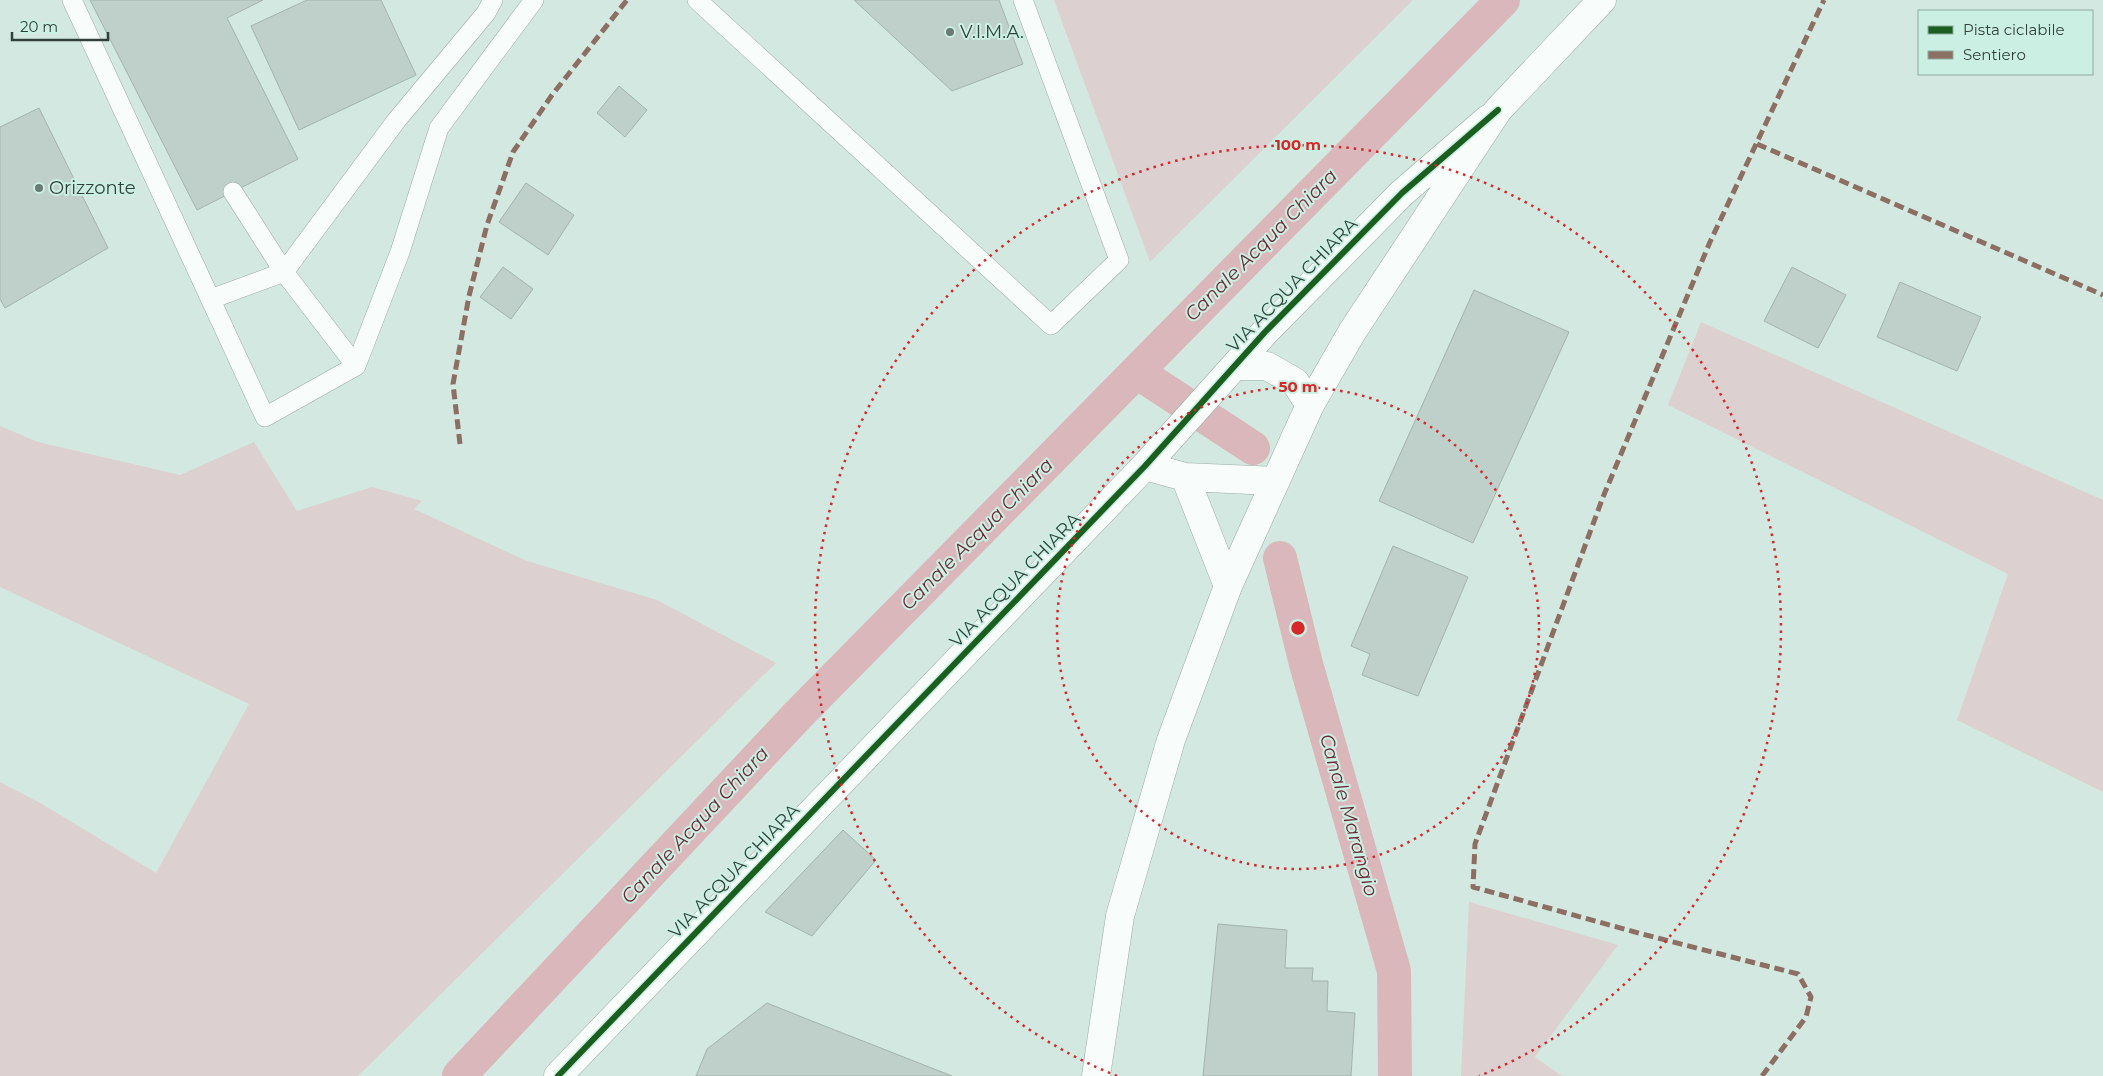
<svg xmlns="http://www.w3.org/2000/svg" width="2103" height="1076" viewBox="0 0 2103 1076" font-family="Montserrat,sans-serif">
	<rect width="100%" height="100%" fill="#d3e8e0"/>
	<path fill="#dcd1d0" d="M 1054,0 L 1413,0 L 1150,262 Z
		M 1701,322 L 2103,500 L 2103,792 L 1957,720 L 2008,574 L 1668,405 Z
		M 0,426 L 38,442 L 180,475 L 254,442 L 297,511 L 372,487 L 422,501 L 414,509 L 527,561 L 657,600 L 776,663 L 358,1076 L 0,1076 L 0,782 L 42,804 L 156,873 L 249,704 L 0,587 Z
		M 1469,902 L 1618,945 L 1535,1057 L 1562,1076 L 1461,1076 Z"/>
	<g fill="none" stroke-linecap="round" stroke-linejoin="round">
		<path stroke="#d9b7ba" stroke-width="34" d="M 1137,372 L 1253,448
			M 1280,558 L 1306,664 L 1394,971 L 1395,1076
			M 459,1076 L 796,717 L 1503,0"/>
	</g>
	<path fill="#bfcfc9" stroke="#a3b4ad" d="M 90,0 L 263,0 L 227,18 L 298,159 L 197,210 Z
		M 307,0 L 381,0 L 416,75 L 299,130 L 251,26 Z
		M 854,0 L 999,0 L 1023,64 L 952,91 Z
		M 619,86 L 647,110 L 625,137 L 597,113 Z
		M 39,108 L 108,248 L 5,308 L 0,299 L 0,127 Z
		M 526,183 L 574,215 L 548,255 L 499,222 Z
		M 503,267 L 533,289 L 511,319 L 480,297 Z
		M 1792,267 L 1846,295 L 1818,348 L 1764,321 Z
		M 1900,282 L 1981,317 L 1957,371 L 1877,337 Z
		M 1474,290 L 1569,332 L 1473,543 L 1379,501 Z
		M 1393,546 L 1468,577 L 1418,696 L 1362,675 L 1370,654 L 1351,646 Z
		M 843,830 L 876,860 L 812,936 L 765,912 Z
		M 1218,924 L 1287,930 L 1285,968 L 1313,968 L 1312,981 L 1328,981 L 1327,1011 L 1355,1013 L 1351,1076 L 1203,1076 Z
		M 767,1003 L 812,1021 L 952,1076 L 696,1076 L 707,1049 Z"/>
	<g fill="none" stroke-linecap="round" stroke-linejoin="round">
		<defs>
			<path id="service" d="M 72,0 L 265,417 L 356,366 L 400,252 L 439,128 L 534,0
				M 697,0 L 1051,325 L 1119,260 L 1023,0
				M 233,192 L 284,272 L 356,366
				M 211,299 L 284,272 L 396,121 L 486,13 L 493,0"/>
			<path id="minor" d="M 1235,366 L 1267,366 L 1295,382 L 1310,405
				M 1145,466 L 1185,477 L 1228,586
				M 1185,477 L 1275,481
				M 558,1076 L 1145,466 L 1265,332 L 1402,193 L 1488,119"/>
			<path id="secondary" d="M 1096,1076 L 1120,916 L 1171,740 L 1228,586 L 1310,405 L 1352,332 L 1498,110 L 1602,0"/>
		</defs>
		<use href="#service" stroke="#9caca6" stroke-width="20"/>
		<use href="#minor" stroke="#9caca6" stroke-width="29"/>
		<use href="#secondary" stroke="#9caca6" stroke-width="29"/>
		<use href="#service" stroke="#f8fcfa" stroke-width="19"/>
		<use href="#minor" stroke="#f8fcfa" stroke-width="28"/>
		<use href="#secondary" stroke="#f8fcfa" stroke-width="28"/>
		<path stroke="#8d6e63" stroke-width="5" stroke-dasharray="10 5" stroke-linecap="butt" d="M 1757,144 L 2103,295
			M 460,444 L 453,384 L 469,296 L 487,225 L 513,152 L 552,95 L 627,0
			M 1762,1076 L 1806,1017 L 1811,997 L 1798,974 L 1642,934 L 1473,887 L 1475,844 L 1603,497 L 1710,242 L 1824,0"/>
		<defs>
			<path id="cycleway" d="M 558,1076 L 1145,466 L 1265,332 L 1402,193 L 1498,110"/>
		</defs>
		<use href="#cycleway" stroke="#cbf0e3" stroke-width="9"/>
		<use href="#cycleway" stroke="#1b5e20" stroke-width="6"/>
	</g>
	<g fill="none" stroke="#d62828" stroke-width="2.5" stroke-dasharray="2.5 5">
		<circle cx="1298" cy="628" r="241"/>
		<path d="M1117 1076A483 483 0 1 1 1479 1076"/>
	</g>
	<g fill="#6a7b75" stroke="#cbf0e3" stroke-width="2">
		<circle cx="950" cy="32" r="5"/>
		<circle cx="39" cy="188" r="5"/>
	</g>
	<g text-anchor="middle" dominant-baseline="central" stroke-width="4" stroke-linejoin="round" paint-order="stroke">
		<g font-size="18" fill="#32403b" stroke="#cbf0e3" text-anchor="start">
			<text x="960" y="32">V.I.M.A.</text>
			<text x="49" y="188">Orizzonte</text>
		</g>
		<g font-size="18" fill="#32403b" stroke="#cbf0e3">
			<text transform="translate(1292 285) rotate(-46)">VIA ACQUA CHIARA</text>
			<text transform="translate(1015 580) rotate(-46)">VIA ACQUA CHIARA</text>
			<text transform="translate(734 871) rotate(-46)">VIA ACQUA CHIARA</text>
		</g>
		<g font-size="19" font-style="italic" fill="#6e2937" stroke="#cbf0e3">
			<text transform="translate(1261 245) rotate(-45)">Canale Acqua Chiara</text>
			<text transform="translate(977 534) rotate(-45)">Canale Acqua Chiara</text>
			<text transform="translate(1349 815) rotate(74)">Canale Marangio</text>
			<text transform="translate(695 825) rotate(-47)">Canale Acqua Chiara</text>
		</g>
	</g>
	<circle cx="1298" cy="628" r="8" fill="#d62828" stroke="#cbf0e3" stroke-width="2.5"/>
	<g font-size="15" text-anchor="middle" font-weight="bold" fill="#d62828" stroke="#cbf0e3" stroke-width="4" stroke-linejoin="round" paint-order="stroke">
		<text x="1298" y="150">100 m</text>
		<text x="1298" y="392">50 m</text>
	</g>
	<rect x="1918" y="10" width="175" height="65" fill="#cbf0e3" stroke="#8eaaa0"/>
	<rect x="1928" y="26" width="25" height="8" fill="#1b5e20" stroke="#8eaaa0"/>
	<text x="1963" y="35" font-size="15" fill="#32403b">Pista ciclabile</text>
	<rect x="1928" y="51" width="25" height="8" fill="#8d6e63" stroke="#8eaaa0"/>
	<text x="1963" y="60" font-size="15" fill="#32403b">Sentiero</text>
	<path d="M12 32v8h96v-8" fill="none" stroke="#32403b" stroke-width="2.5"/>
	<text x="20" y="32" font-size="15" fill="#32403b" stroke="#cbf0e3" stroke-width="4" paint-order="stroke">20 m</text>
</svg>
